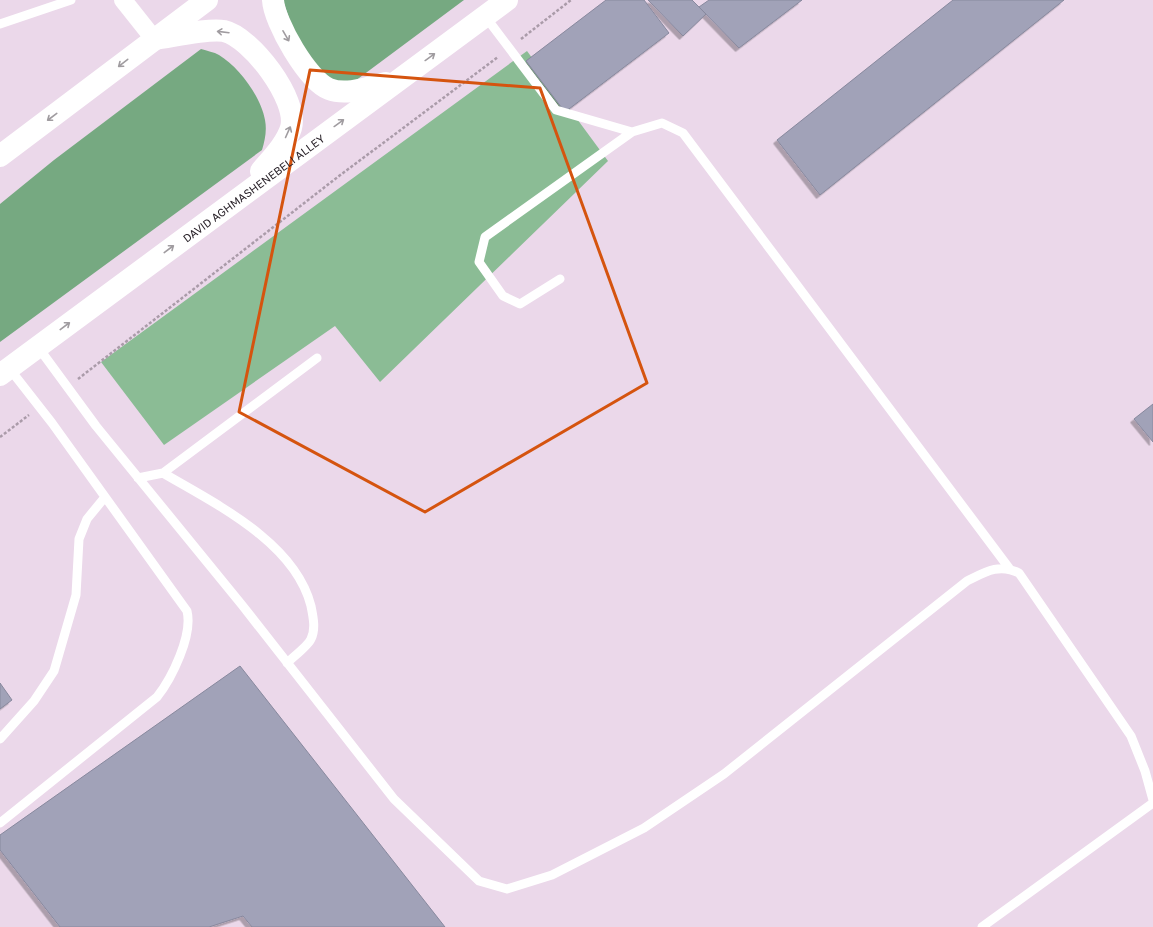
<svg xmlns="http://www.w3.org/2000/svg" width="1153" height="927" viewBox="0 0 1153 927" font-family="'Golos Text',sans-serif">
	<defs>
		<filter id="shadow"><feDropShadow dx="-3.5" dy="3.5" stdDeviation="0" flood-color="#0004"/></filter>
	</defs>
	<rect width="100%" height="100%" fill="#ebd8ea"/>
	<path fill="#8bbc95" d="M 527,51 L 608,161 L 380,382 L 335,326 L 164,445 L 101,362 Z"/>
	<path fill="#76a981" d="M 283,0 L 464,0 L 351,84 L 334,83 L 303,61 Z
		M 201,49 C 207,51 214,52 219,55 C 239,67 261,97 265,120 C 267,130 265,140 262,150 L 0,342 L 0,204 L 54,160 Z"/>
	<path fill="#a1a2b8" stroke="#88899e" filter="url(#shadow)" d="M 606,0 L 644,0 L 669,33 L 565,112 L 526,61 Z
		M 648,0 L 692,0 L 706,14 L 683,36 Z
		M 709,0 L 802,0 L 739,48 L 699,7 Z
		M 953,0 L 1064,0 L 820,195 L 777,140 Z
		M 1153,404 L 1153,442 L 1134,419 Z
		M 240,666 L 445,927 L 252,927 L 243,916 L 209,927 L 60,927 L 0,850 L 0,835 Z
		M 0,683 L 12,700 L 0,709 Z"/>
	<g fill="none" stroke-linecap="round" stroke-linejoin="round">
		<path stroke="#aa9ba9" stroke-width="2.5" stroke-dasharray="3 2" stroke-linecap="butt" d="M 521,39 L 571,0
			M 78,379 L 339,176 L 498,57
			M 0,437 L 29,415"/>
		<path stroke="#fff" stroke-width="9" d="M 485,16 L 556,110 L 632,132 L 662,123 L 683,133 L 1009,568
			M 0,24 L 71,0
			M 560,279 L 520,304 L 503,296 L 479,262 L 485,237 L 632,132
			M 38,347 L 96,426 L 242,605 L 394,799 L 479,881 L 507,889 L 552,875 L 644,828 L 724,774 L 967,581 C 985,572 999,563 1019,573 L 1131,736 L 1145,771 L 1153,800
			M 163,473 L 317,358
			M 138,478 L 163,473 C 214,503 295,542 311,606 C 313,616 316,629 311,639 C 308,646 293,657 287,663
			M 0,739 L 34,701 L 54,671 L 76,595 L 79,539 L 87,519 L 105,497
			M 0,823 L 157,697 C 172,678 193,635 187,611 L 52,423 L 9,368
			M 982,927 L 1153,803"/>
		<path stroke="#fff" stroke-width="18" d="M 123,0 L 154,39"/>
		<g stroke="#fff" stroke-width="22">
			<path d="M 273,0 C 274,22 308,81 329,89 C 347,96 369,87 386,83"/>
			<path d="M 154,39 C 171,37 208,28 224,31 C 251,37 299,100 291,128 C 286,144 272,158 261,171"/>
			<path d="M 0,156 L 207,0"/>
			<path id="s1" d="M 0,375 L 507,0"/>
		</g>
	</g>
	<defs><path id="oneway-shaft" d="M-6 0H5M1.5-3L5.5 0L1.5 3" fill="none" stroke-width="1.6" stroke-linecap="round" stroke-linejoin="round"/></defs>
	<g stroke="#a09ca0">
		<use href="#oneway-shaft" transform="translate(223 32) rotate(-173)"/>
		<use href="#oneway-shaft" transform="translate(286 36) rotate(60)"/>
		<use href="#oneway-shaft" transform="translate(430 57) rotate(-36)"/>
		<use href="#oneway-shaft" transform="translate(123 63) rotate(142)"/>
		<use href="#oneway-shaft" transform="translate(52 117) rotate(143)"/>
		<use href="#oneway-shaft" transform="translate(339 123) rotate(-36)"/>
		<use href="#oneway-shaft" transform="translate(288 132) rotate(-66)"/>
		<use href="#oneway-shaft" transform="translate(169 249) rotate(-37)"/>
		<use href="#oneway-shaft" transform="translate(65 326) rotate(-37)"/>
	</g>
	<path fill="none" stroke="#d5540f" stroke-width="3" stroke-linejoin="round" d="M 310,70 L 540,88 L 647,383 L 425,512 L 239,412 Z"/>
	<g text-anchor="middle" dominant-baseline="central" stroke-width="3" stroke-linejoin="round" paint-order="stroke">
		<g font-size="11" fill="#2b242b" stroke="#fff">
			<text stroke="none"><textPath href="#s1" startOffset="315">DAVID AGHMASHENEBELI ALLEY</textPath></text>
		</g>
	</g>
</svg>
